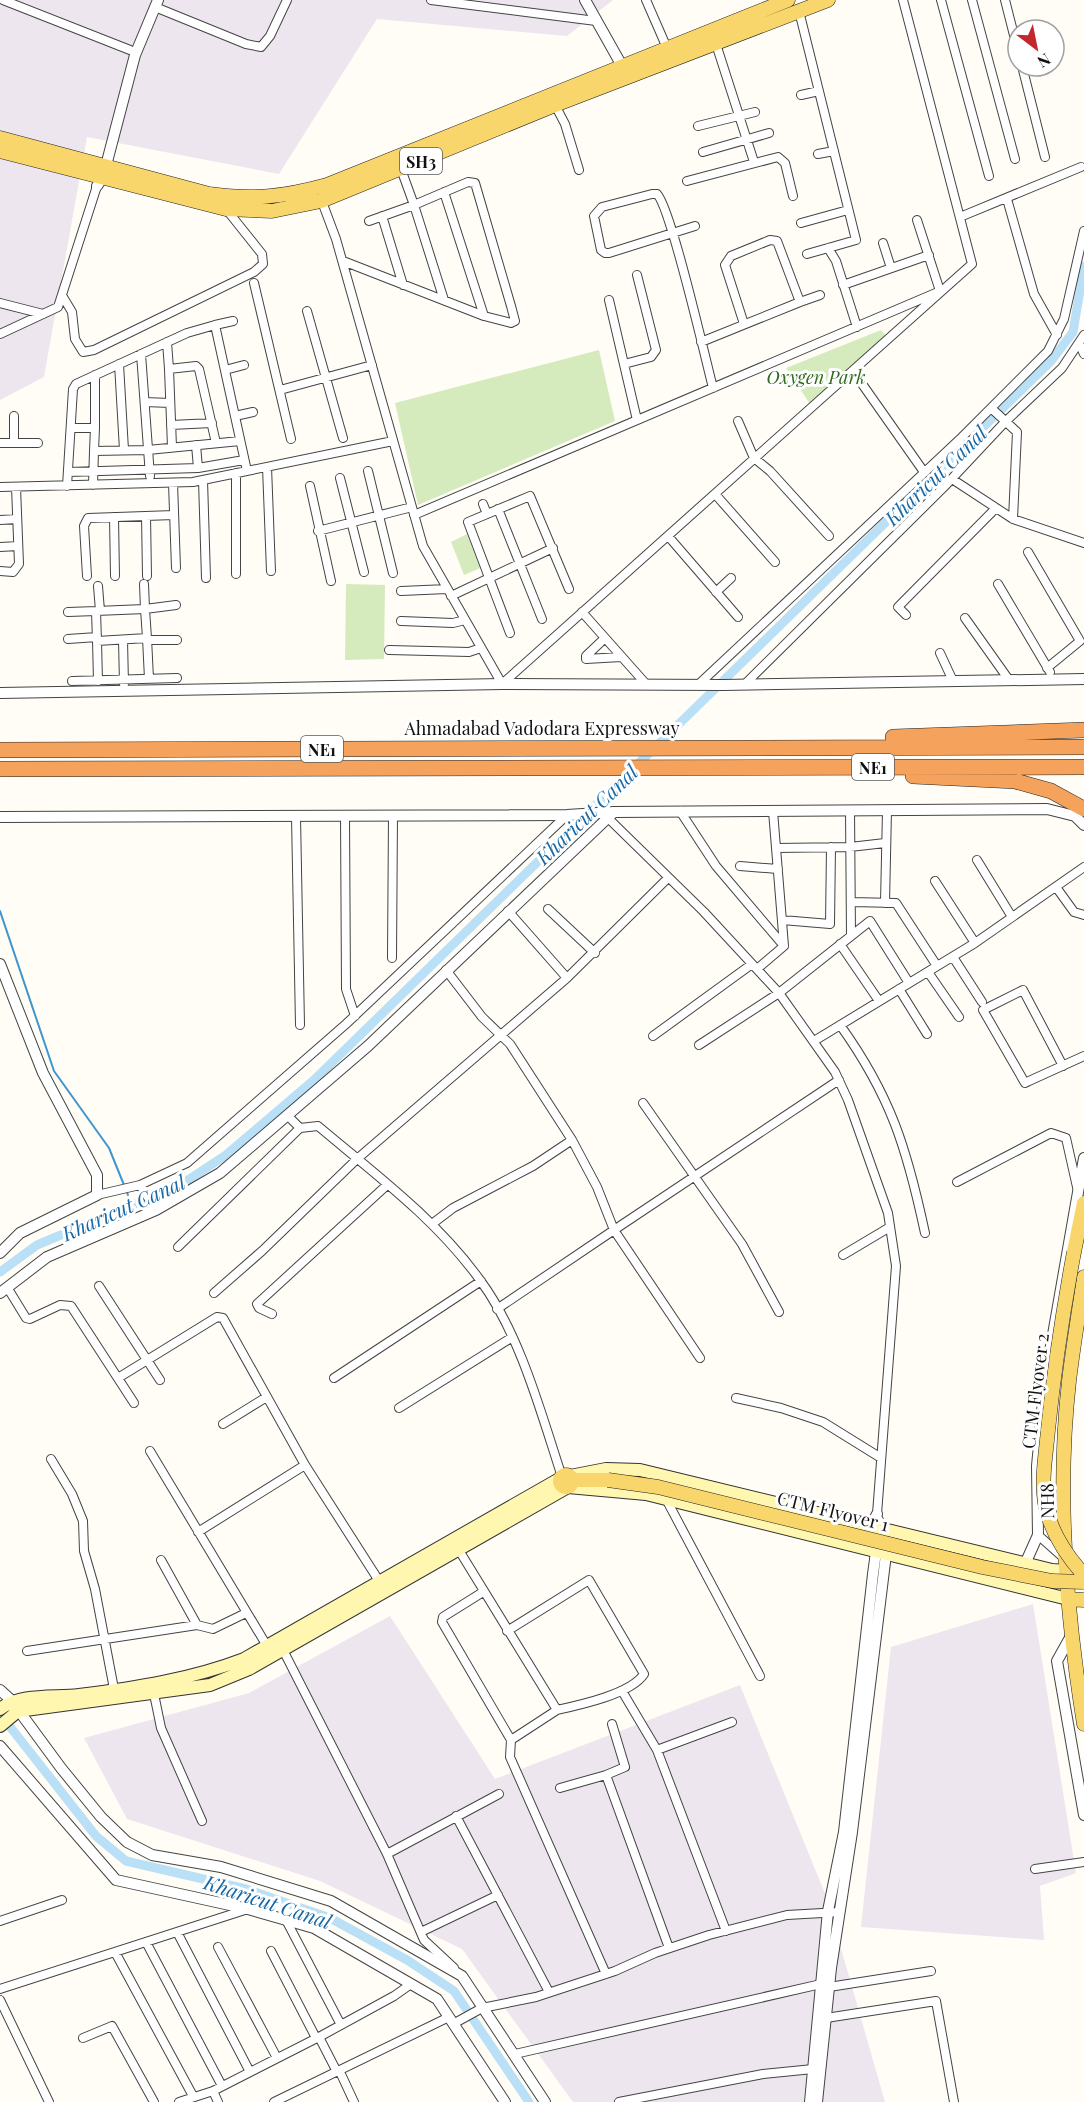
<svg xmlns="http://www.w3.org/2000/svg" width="1084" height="2102" viewBox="0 0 1084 2102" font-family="'Playfair Display',serif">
	<rect width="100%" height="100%" fill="#fffdf5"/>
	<path fill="#eee6ef" d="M 0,0 L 613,0 L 567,36 L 377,19 L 279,174 L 87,137 L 44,377 L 0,400 Z
		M 1033,1604 L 1076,1873 L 1040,1886 L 1044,1940 L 861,1927 L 891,1647 Z
		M 390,1616 L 495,1779 L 740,1685 L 826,1896 L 885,2102 L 573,2102 L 462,1949 L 320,1881 L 127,1819 L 84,1738 L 249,1693 Z"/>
	<path fill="#d5ebbd" d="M 881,330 L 889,339 L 812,407 L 786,368 Z
		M 599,350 L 615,421 L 418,505 L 395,403 Z
		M 467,534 L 480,568 L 464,575 L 451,542 Z
		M 346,584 L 385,585 L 384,659 L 345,660 Z"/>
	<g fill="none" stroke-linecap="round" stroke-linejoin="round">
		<path stroke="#3f96cf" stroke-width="2" d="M 0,911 L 54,1071 L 109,1148 L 124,1185
			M 126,1190 L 132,1205"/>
		<path stroke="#b9e0f7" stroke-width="9" d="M 0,1272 L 37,1245 L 182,1184 L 226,1155 L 314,1080 L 1051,361 L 1073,332 L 1084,266
			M 0,1714 L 96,1836 L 126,1861 L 246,1889 L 330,1918 L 407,1960 L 454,1991 L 529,2102"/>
		<defs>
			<path id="minor" d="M 3,0 L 130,50
				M 431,0 L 596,21
				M 646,0 L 667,48
				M 941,0 L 989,176
				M 972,0 L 1015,159
				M 1005,0 L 1018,51
				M 155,7 L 246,44 L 261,47 L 270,36 L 287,0
				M 799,11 L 856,240 L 807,254
				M 716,44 L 754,162
				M 1022,66 L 1045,157
				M 801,95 L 819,91
				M 555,105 L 565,124 L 579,170
				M 698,126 L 755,112
				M 703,152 L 769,133
				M 818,154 L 834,151
				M 687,181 L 778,157 L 785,163 L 793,196
				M 444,192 L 484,316
				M 321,199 L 336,239 L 423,546 L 502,684 L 972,264 L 903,0
				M 1007,199 L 1034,294 L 1057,335
				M 382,216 L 403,285
				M 960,217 L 1081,167
				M 917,220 L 940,291
				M 369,221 L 414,205 L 401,169
				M 801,223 L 848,210
				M 695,226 L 609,253 L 605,253 L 601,250 L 594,216 L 602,207 L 652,194 L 657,194 C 671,208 705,357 713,388
				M 883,243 L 891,268
				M 828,248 L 836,261 L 857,327
				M 343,261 L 484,316 L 511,323 L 515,321 L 511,306 L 475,183 L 468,182 L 414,205 L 444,300
				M 254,283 L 291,439
				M 843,285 L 929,255
				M 63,297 L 72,312 L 75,339 L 83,352 L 94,350 L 254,272 L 263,264 L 262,254 L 226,209
				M 609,300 L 637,420
				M 800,302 L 820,295
				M 0,303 L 43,314
				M 307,311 L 343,438
				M 215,325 L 233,321
				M 0,334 L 58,307 L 97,186
				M 167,342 L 169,369 L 196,366 L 199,369 L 216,443
				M 701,342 L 800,302 L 777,241 L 770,240 L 731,256 L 725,265 L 744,324
				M 1079,343 L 1084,354
				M 141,354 L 150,476
				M 119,364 L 124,450
				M 624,364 L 651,357 L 656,350 L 637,275
				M 169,369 L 172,447
				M 225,370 L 244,365
				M 853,371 L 924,472
				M 280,390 L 372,365
				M 145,402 L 170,403
				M 991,408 L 1017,432 L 1013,519
				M 235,416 L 253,412
				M 738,421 L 754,458 L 770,471 L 829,536
				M 171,425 L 212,423
				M 71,428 L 95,428 L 94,451
				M 95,428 L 95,375
				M 0,443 L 38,443
				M 14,443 L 14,416
				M 196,445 L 198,468
				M 267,467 L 271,571
				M 368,471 L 393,573
				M 68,472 L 198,468 L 244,460
				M 236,473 L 236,574
				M 340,478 L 364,572
				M 952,479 L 1013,519 L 1084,543
				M 203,480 L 206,578
				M 173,483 L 176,568
				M 93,485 L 94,451 L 148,450 L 240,441
				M 67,486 L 73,389 L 76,384 L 187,333 L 215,325 L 247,471
				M 310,486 L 331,581
				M 0,487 L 193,482 L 393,441
				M 715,494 L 775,562
				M 483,504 L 487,514
				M 498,509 L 542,619
				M 414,515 L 938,292
				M 146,516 L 147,576
				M 114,517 L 115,576
				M 0,520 L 17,519
				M 318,531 L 412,507
				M 668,536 L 738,617
				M 0,547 L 18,546
				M 1028,552 L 1080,641 L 1047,668
				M 0,571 L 13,572 L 19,564 L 16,487
				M 87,576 L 84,526 L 88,518 L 174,515
				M 144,584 L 145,609 L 176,605
				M 998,584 L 1050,672
				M 98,586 L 100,611
				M 401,591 L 447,589
				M 716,592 L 731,578
				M 451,596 L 553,548
				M 145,609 L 147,638 L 97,641 L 96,611 Z
				M 68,612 L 96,611
				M 582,612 L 646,684
				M 906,615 L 898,607 L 996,508
				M 965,618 L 1009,680
				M 401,621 L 453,623 L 465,620
				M 510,633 L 468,522 L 530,496 L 569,589
				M 147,638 L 149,679
				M 605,638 L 586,656 L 586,659 L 621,657
				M 68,639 L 97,637
				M 123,640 L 124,684
				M 146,640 L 177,640
				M 97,641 L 98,681
				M 389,650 L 469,652 L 481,648
				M 940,653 L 953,681
				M 72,681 L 177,678
				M 698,685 L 959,440 L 1048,351 L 1064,319 L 1084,231
				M 744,685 L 944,487 L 1005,422 L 1062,368 L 1084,335
				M 850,810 L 851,936
				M 680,811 L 716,866 L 784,946
				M 345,815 L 346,989 L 355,1016
				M 296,817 L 300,1025
				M 609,819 L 704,912 L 779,993 L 835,1072 L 848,1100 L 888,1213 L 896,1266 L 877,1514
				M 776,848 L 850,847 L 885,843
				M 977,860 L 1012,917
				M 740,866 L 778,869
				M 935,881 L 975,943
				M 1056,887 L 1074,912 L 1084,915
				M 851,902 L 896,903 L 937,966
				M 885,903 L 887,810
				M 548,909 L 595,953
				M 508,911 L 567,978
				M 782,920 L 830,924 L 831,847
				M 840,944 L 879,1001
				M 953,957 L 982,1002
				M 392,958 L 393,815
				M 757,969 L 784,946 L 773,811
				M 446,970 L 482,1017 L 510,1044 L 572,1140
				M 928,972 L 959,1017
				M 899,989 L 927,1034
				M 840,1025 C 891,1096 907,1149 925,1233
				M 653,1036 L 752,964
				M 814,1041 L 975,943 L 1084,867
				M 699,1045 L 779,993 L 870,921 L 909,983
				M 1063,1066 L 1023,990 L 983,1010 L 1025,1083 L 1029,1081 L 1084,1056
				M 643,1103 L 742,1244 L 779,1312
				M 287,1115 L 300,1128 L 318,1126 C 375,1174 436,1219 480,1280 C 520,1334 541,1413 562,1477
				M 957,1182 L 1051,1133 L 1066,1138 L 1077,1187
				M 140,1185 L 156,1210
				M 97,1195 L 140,1185 L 187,1163 L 346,1024 L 567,815
				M 432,1224 L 453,1208 L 533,1166 L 572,1140 L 597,1187 L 614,1230 L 497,1309
				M 178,1247 L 300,1128
				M 843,1255 L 890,1227
				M 99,1286 L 160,1380
				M 7,1287 L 26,1318 L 30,1319 L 60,1305 L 71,1306 L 134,1403
				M 214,1293 L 262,1251 L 357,1159 L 567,978 L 668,878
				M 272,1314 L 259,1308 L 257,1304 L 387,1185
				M 700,1358 L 614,1230 L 839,1080
				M 118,1378 L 217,1317 L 223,1318 L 305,1465 L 381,1584
				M 334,1378 L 481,1281
				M 736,1398 L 781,1408 L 823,1422 L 881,1458
				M 399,1408 L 511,1338
				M 223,1424 L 265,1398
				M 150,1451 L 267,1646
				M 51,1459 L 72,1494 L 83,1521 L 84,1551 L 95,1589 L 114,1689
				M 666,1499 L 760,1676
				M 198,1532 L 305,1465
				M 1038,1535 L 1065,1559
				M 457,1547 L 557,1710 L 511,1740 L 510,1757 L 606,1974
				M 161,1560 L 197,1625
				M 483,1592 L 443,1617 L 442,1622 L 511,1740
				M 507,1631 L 589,1580 L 644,1674 C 631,1694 580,1705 557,1710
				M 281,1646 L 387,1854 L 424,1940 L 454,1968
				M 27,1651 L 197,1625 L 213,1629 L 246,1613
				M 153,1689 L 161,1728 L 202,1821
				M 622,1691 L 657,1750
				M 612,1724 L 625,1767 L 606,1775 L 669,1948
				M 560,1788 L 606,1775
				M 456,1816 L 549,1992
				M 387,1854 L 499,1794
				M 1035,1869 L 1084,1862
				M 286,1920 L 341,2025
				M 0,1921 L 62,1900
				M 423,1931 L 498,1895
				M 726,1931 L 657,1750 L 732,1722
				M 177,1932 L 250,2072
				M 146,1942 L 222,2086
				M 218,1947 L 277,2058
				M 271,1951 L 316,2038
				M 115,1952 L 193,2096
				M 829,1987 L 931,1971
				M 0,1989 L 248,1909
				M 0,2000 L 49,2102
				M 826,2018 L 936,2001 L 954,2102
				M 453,2024 L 482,2008 L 536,1997 L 615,1971 L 655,1953 L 709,1935 L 787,1915 L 840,1912
				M 319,2037 L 336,2070 L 340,2072 L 354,2102
				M 83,2038 L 112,2026 L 154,2102
				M 515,2054 L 821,1984
				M 213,2091 L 218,2102
				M 179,2102 L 213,2091 L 319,2037 L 394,1996 L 411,1984
				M 274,2102 L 449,2017
				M 619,2102 L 763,2074 L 813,2069"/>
			<path id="tertiary" d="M 585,0 L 626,73
				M 97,186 L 103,177 L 135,55 L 158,0
				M 0,693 L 502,684 L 723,685 L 1084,679
				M 0,817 L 567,815 L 614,812 L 1047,809 L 1075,816 L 1084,825
				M 0,964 L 43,1073 L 97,1175 L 97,1195 L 20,1233 L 0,1253
				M 0,1293 L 47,1257 L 156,1210 L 220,1173 L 368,1046 L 614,812
				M 1025,1564 L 1038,1535 L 1037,1466 L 1045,1380 L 1084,1158
				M 1071,1636 L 1057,1661 L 1084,1815
				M 0,1690 L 11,1700 L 61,1768 L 101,1817 L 127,1842 L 152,1855 L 221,1867 L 331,1901 L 462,1976 L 545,2102
				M 0,1746 L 116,1880 L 248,1909 L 314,1928 L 437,1999 L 505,2102
				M 810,2102 L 828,1911 L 844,1832 L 873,1574 L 876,1552 L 870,1527 L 877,1514
				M 817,2102 L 831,1968 L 852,1832 L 886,1554 L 878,1520"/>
			<path id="secondary" d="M 570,1476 L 606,1469 L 640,1470 L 1052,1570 L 1066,1571
				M 0,1709 C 21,1693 53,1698 79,1695 C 135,1688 192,1679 244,1659 L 561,1478
				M 0,1726 L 18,1711 L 210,1685 L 249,1669 L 568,1487 L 646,1494 L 1068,1599"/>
			<path id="primary" d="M 0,138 L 209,194 C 254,200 283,197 327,185 L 788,0
				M 0,151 L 226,209 L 272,211 L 321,201 L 555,105 L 828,0
				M 1074,1252 L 1084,1203
				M 1084,1277 C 1079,1312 1073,1347 1069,1381 C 1056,1495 1066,1612 1084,1724
				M560 1481a6 6 0 1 1 12 0a6 6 0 1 1-12 0Z
				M 572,1480 L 608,1480
				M 1068,1599 L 1084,1600"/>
			<path id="motorway" d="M 893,737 L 1084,730
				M 0,750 L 1084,747
				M 0,769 L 1084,767
				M 913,776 L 1015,781 L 1051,791 L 1084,809"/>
		</defs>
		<use href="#minor" stroke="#444" stroke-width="10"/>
		<use href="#tertiary" stroke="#444" stroke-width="12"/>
		<use href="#secondary" stroke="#333" stroke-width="14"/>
		<use href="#primary" stroke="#222" stroke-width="15"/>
		<use href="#motorway" stroke="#222" stroke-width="16"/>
		<use href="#minor" stroke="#fff" stroke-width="8"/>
		<use href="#tertiary" stroke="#fff" stroke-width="10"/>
		<use href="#secondary" stroke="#fff6b0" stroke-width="12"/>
		<use href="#primary" stroke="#f9d66b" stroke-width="14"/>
		<use href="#motorway" stroke="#f5a25d" stroke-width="15"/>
		<defs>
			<path id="primary-bridge" d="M 1074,1252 C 1063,1311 1054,1370 1048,1430 C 1046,1454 1041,1479 1045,1503 C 1050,1531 1065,1554 1084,1575
				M 608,1480 L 658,1487 L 982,1567 L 1052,1581 L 1084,1582"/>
		</defs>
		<use href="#primary-bridge" stroke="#222" stroke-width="15" stroke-linecap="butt"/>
		<use href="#primary-bridge" stroke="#f9d66b" stroke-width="14"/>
	</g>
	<g text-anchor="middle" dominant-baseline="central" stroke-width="6" stroke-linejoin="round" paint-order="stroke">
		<g fill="#fff" stroke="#585858" stroke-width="1.5">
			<rect x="400" y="148" width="42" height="26" rx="4.5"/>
			<rect x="301" y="736" width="42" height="26" rx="4.5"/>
			<rect x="852" y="754" width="42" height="26" rx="4.5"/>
		</g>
		<g font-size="16" font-weight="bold" fill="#111">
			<text x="421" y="161">SH3</text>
			<text x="322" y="749">NE1</text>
			<text x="873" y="767">NE1</text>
		</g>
		<g font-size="18" font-style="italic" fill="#2f6b1f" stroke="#fff">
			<text x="816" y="377">Oxygen Park</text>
		</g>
		<g font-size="18" fill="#111" stroke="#fff">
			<text x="542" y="728">Ahmadabad Vadodara Expressway</text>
			<text transform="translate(1035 1391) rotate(-83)">CTM Flyover 2</text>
			<text transform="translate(1047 1501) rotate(-91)">NH8</text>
			<text transform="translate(833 1511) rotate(14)">CTM Flyover 1</text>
		</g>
		<g font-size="20" font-style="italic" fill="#1768a6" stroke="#fff">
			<text transform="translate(935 475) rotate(-44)">Kharicut Canal</text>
			<text transform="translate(586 814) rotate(-44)">Kharicut Canal</text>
			<text transform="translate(123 1207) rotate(-24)">Kharicut Canal</text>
			<text transform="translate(268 1901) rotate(18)">Kharicut Canal</text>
		</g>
	</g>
	<g transform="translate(1036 48) rotate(148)"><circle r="28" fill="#ffffff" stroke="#a0a0a0" stroke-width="1.5"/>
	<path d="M0-4.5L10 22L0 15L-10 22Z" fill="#c4262e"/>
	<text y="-9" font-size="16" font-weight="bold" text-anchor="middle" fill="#111111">N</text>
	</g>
</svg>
